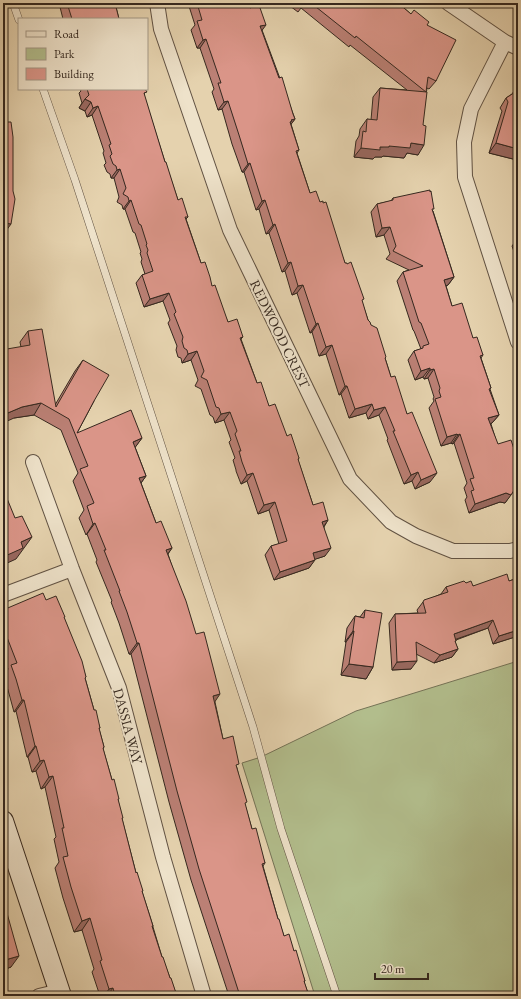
<svg xmlns="http://www.w3.org/2000/svg" width="521" height="999" viewBox="0 0 521 999" font-family="'EB Garamond',serif">
	<rect width="100%" height="100%" fill="#e5d2ae"/>
	<filter id="stains"><feTurbulence type="fractalNoise" baseFrequency=".005" numOctaves="4"/><feColorMatrix values="0 0 0 0 .2 0 0 0 0 .09 0 0 0 0 .02 0 0 0 .5 -.17"/></filter>
	<radialGradient id="worn" r=".72"><stop offset=".6" stop-color="#630" stop-opacity="0"/><stop offset="1" stop-color="#630" stop-opacity=".3"/></radialGradient>
	<path fill="#b2bd8c" stroke="#747256" d="M 518,661 L 518,996 L 315,996 L 242,763 L 261,757 L 356,711 Z"/>
	<g fill="none" stroke-linecap="round" stroke-linejoin="round">
		<defs>
			<path id="lane" d="M 13,3 L 19,20
				M 43,89 L 75,180 L 253,727 L 281,829 L 337,996"/>
			<path id="street" d="M 157,3 L 161,29 L 230,230 L 350,479 L 391,522 L 416,536 L 453,551 L 510,551 L 518,549
				M 448,3 L 505,42 L 518,48
				M 505,42 L 471,109 L 464,142 L 465,177 L 518,342
				M 33,462 L 72,569 L 119,688 L 163,857 L 204,996
				M 3,595 L 72,569
				M 39,996 L 60,991"/>
			<path id="secondary" d="M 3,821 L 61,996"/>
		</defs>
		<use href="#lane" stroke="#615243" stroke-width="8"/>
		<use href="#street" stroke="#615243" stroke-width="16"/>
		<use href="#secondary" stroke="#35281f" stroke-width="22"/>
		<use href="#lane" stroke="#eee2ca" stroke-width="7"/>
		<use href="#street" stroke="#eee2ca" stroke-width="14"/>
		<use href="#secondary" stroke="#eee2ca" stroke-width="20"/>
	</g>
	<path fill="#bb8075" stroke="#35281f" d="M 59,3 L 115,3 L 119,19 L 63,19 Z
		M 188,3 L 248,3 L 262,30 L 295,119 L 291,124 L 299,150 L 297,153 L 310,193 L 320,202 L 345,263 L 362,302 L 368,320 L 385,358 L 391,377 L 407,414 L 430,482 L 415,489 L 412,481 L 404,484 L 387,440 L 388,439 L 379,415 L 368,419 L 366,413 L 349,418 L 341,394 L 339,395 L 326,354 L 319,356 L 312,332 L 310,333 L 297,293 L 292,295 L 285,271 L 282,272 L 269,233 L 266,234 L 259,209 L 256,210 L 244,172 L 242,172 L 232,144 L 222,109 L 218,110 L 212,92 L 214,89 L 200,48 L 197,48 L 191,30 L 195,25 Z
		M 286,3 L 398,3 L 411,14 L 427,25 L 436,81 L 429,89 L 427,88 L 418,155 L 407,153 L 404,158 L 383,156 L 382,157 L 375,157 L 373,159 L 354,157 L 356,141 L 359,136 L 360,129 L 367,119 L 371,120 L 373,97 L 380,88 L 407,90 L 350,45 L 349,47 L 301,8 L 298,12 Z
		M 507,3 L 518,3 L 518,14 L 515,12 L 517,9 Z
		M 518,85 L 518,152 L 513,159 L 489,153 L 502,111 L 500,108 L 506,98 L 512,94 Z
		M 80,89 L 145,89 L 144,96 L 165,162 L 178,200 L 188,217 L 186,219 L 201,263 L 228,322 L 243,337 L 241,339 L 257,383 L 269,406 L 287,436 L 299,458 L 298,460 L 313,505 L 328,520 L 324,527 L 325,556 L 315,559 L 309,568 L 274,580 L 265,555 L 271,546 L 279,544 L 269,510 L 258,514 L 247,481 L 241,484 L 236,471 L 236,470 L 233,460 L 235,458 L 229,442 L 231,440 L 224,420 L 215,423 L 213,417 L 210,415 L 201,389 L 195,386 L 198,380 L 191,360 L 182,363 L 181,358 L 178,357 L 176,350 L 177,346 L 168,323 L 170,320 L 163,301 L 144,307 L 136,283 L 142,275 L 145,274 L 141,262 L 142,259 L 140,253 L 141,252 L 135,233 L 133,232 L 125,209 L 123,209 L 122,205 L 117,202 L 119,197 L 114,178 L 111,178 L 110,174 L 107,172 L 104,165 L 106,163 L 103,153 L 104,151 L 92,115 L 87,117 L 85,111 L 79,108 L 82,103 L 79,93 L 81,91 Z
		M 393,198 L 433,211 L 454,277 L 448,285 L 446,286 L 452,306 L 473,338 L 483,355 L 481,358 L 491,388 L 490,389 L 499,415 L 492,423 L 491,424 L 512,493 L 505,503 L 500,502 L 469,513 L 465,500 L 467,497 L 464,488 L 467,483 L 454,443 L 452,444 L 451,443 L 441,446 L 429,408 L 434,401 L 433,399 L 434,397 L 428,378 L 424,379 L 423,377 L 415,380 L 408,360 L 414,351 L 421,349 L 414,331 L 413,330 L 397,281 L 403,272 L 409,270 L 386,259 L 390,254 L 384,235 L 376,237 L 371,212 L 377,204 L 391,201 Z
		M 518,234 L 518,263 L 512,246 L 518,238 L 517,235 Z
		M 28,331 L 55,405 L 75,371 L 83,360 L 94,401 L 77,433 L 142,438 L 135,447 L 146,476 L 141,483 L 156,523 L 172,548 L 168,554 L 215,702 L 223,739 L 237,768 L 245,805 L 252,829 L 265,863 L 263,866 L 278,919 L 284,936 L 294,951 L 305,981 L 304,982 L 309,996 L 229,996 L 191,880 L 169,802 L 131,654 L 129,654 L 119,623 L 111,602 L 112,601 L 96,562 L 97,560 L 87,534 L 86,535 L 79,518 L 84,510 L 73,481 L 78,473 L 61,430 L 34,415 L 14,418 L 21,347 L 20,342 Z
		M 518,578 L 518,636 L 493,644 L 488,628 L 456,640 L 456,641 L 455,642 L 458,649 L 452,657 L 434,663 L 416,654 L 411,669 L 392,670 L 389,623 L 395,614 L 418,613 L 417,610 L 423,602 L 441,594 L 446,587 L 466,583 L 473,586 L 509,581 Z
		M 46,600 L 64,618 L 86,677 L 85,678 L 94,710 L 100,728 L 99,729 L 104,747 L 103,749 L 112,780 L 118,800 L 122,819 L 136,873 L 153,926 L 153,927 L 162,957 L 177,996 L 100,996 L 92,972 L 94,969 L 82,930 L 74,932 L 63,898 L 55,868 L 59,862 L 54,839 L 56,837 L 45,787 L 41,789 L 36,771 L 32,772 L 28,757 L 27,757 L 16,711 L 14,712 L 8,690 L 3,677 L 8,669 L 3,657 L 3,610 Z
		M 365,610 L 373,667 L 366,679 L 341,675 L 346,642 L 345,642 L 347,628 L 355,616 L 360,617 Z
		M 3,893 L 7,906 L 5,908 L 11,967 L 3,970 Z"/>
	<path fill="#99685f" stroke="#35281f" d="M 266,25 L 260,33 L 260,26 Z
		M 206,39 L 200,48 L 197,48 L 203,40 Z
		M 85,99 L 91,102 L 85,111 L 79,108 Z
		M 228,101 L 222,109 L 218,110 L 224,102 Z
		M 98,106 L 92,115 L 87,117 L 93,108 Z
		M 295,119 L 289,127 L 291,120 Z
		M 411,143 L 424,145 L 418,155 L 407,153 L 404,158 L 383,156 L 382,157 L 375,157 L 373,159 L 354,157 L 361,148 L 380,147 Z
		M 496,143 L 518,149 L 518,152 L 513,159 L 489,153 Z
		M 250,163 L 244,172 L 242,172 L 248,164 Z
		M 120,169 L 114,178 L 111,178 L 117,170 Z
		M 131,200 L 125,209 L 123,209 L 129,201 Z
		M 265,200 L 259,209 L 256,210 L 262,201 Z
		M 5,223 L 11,224 L 3,235 L 3,226 Z
		M 275,224 L 269,233 L 266,234 L 273,225 Z
		M 390,227 L 384,235 L 376,237 L 382,228 Z
		M 291,262 L 285,271 L 282,272 L 288,263 Z
		M 454,277 L 448,285 L 438,289 L 444,280 Z
		M 303,285 L 297,293 L 292,295 L 298,286 Z
		M 169,293 L 163,301 L 144,307 L 150,299 Z
		M 318,323 L 312,332 L 310,333 L 316,324 Z
		M 332,345 L 326,354 L 319,356 L 326,347 Z
		M 197,351 L 191,360 L 182,363 L 188,354 Z
		M 430,368 L 423,377 L 415,380 L 421,371 Z
		M 434,369 L 428,378 L 424,379 L 430,370 Z
		M 345,386 L 347,386 L 341,394 L 339,395 Z
		M 41,403 L 34,415 L 14,418 L 3,423 L 3,415 L 22,407 Z
		M 372,404 L 366,413 L 349,418 L 355,409 Z
		M 385,407 L 379,415 L 368,419 L 374,410 Z
		M 230,412 L 224,420 L 215,423 L 221,414 Z
		M 499,415 L 492,423 L 482,427 L 488,418 Z
		M 457,434 L 451,443 L 441,446 L 447,437 Z
		M 460,434 L 454,443 L 452,444 L 458,435 Z
		M 142,438 L 134,449 L 133,442 Z
		M 418,472 L 412,481 L 404,484 L 411,475 Z
		M 253,473 L 247,481 L 241,484 L 247,475 Z
		M 437,473 L 430,482 L 415,489 L 421,480 Z
		M 146,476 L 138,487 L 139,478 Z
		M 518,484 L 518,491 L 512,493 Z
		M 506,493 L 511,495 L 505,503 L 500,502 L 469,513 L 475,504 Z
		M 275,502 L 269,510 L 258,514 L 264,505 Z
		M 328,520 L 322,529 L 322,522 Z
		M 95,523 L 87,534 L 86,535 L 93,524 Z
		M 32,537 L 16,559 L 3,565 L 3,557 L 21,542 Z
		M 172,548 L 164,559 L 166,550 Z
		M 331,548 L 325,556 L 307,562 L 313,553 Z
		M 315,560 L 309,568 L 274,580 L 280,572 Z
		M 493,620 L 488,628 L 448,642 L 454,634 Z
		M 518,630 L 518,636 L 493,644 L 499,636 Z
		M 353,631 L 354,631 L 346,642 L 345,642 Z
		M 137,643 L 139,643 L 131,654 L 129,654 Z
		M 458,649 L 452,657 L 434,663 L 440,655 Z
		M 417,661 L 411,669 L 392,670 L 397,662 Z
		M 349,664 L 373,667 L 366,679 L 341,675 Z
		M 220,694 L 212,706 L 213,696 Z
		M 22,700 L 24,700 L 16,711 L 14,712 Z
		M 35,746 L 36,746 L 28,757 L 27,757 Z
		M 44,760 L 36,771 L 32,772 L 40,761 Z
		M 53,776 L 45,787 L 41,789 L 49,777 Z
		M 90,918 L 82,930 L 74,932 L 82,921 Z
		M 19,956 L 11,967 L 3,970 L 3,963 L 5,960 Z
		M 113,988 L 107,996 L 104,996 L 109,989 Z"/>
	<path fill="#da9588" stroke="#35281f" d="M 67,3 L 115,3 L 119,19 L 72,19 Z
		M 197,3 L 248,3 L 250,8 L 259,5 L 266,25 L 260,26 L 279,78 L 282,77 L 293,114 L 295,119 L 291,120 L 292,121 L 290,122 L 299,150 L 296,151 L 310,193 L 316,191 L 320,202 L 323,201 L 323,203 L 326,202 L 345,263 L 347,263 L 347,264 L 351,262 L 364,299 L 362,300 L 368,320 L 370,322 L 371,325 L 377,328 L 386,357 L 385,358 L 391,377 L 395,376 L 407,414 L 412,412 L 437,473 L 421,480 L 418,472 L 411,475 L 393,431 L 395,431 L 385,407 L 374,410 L 372,404 L 355,409 L 347,386 L 345,386 L 332,345 L 326,347 L 318,323 L 316,324 L 303,285 L 298,286 L 291,262 L 288,263 L 275,224 L 273,225 L 265,200 L 262,201 L 250,163 L 248,164 L 239,135 L 228,101 L 224,102 L 218,83 L 221,83 L 206,39 L 203,40 L 197,21 L 202,20 Z
		M 311,3 L 398,3 L 411,14 L 414,10 L 429,22 L 427,25 L 456,40 L 436,81 L 428,77 L 426,92 L 356,36 L 355,38 Z
		M 3,84 L 5,92 L 3,93 Z
		M 380,88 L 427,92 L 423,125 L 426,126 L 424,145 L 411,143 L 410,148 L 389,146 L 389,147 L 380,147 L 380,150 L 361,148 L 363,131 L 366,132 L 367,119 L 377,120 Z
		M 87,89 L 145,89 L 147,92 L 144,93 L 165,162 L 166,162 L 178,200 L 182,198 L 188,217 L 185,217 L 201,263 L 205,262 L 210,277 L 212,286 L 215,285 L 228,322 L 237,319 L 243,337 L 240,338 L 257,383 L 261,382 L 269,406 L 275,404 L 287,436 L 291,434 L 299,458 L 298,459 L 313,505 L 323,502 L 328,520 L 322,522 L 331,548 L 313,553 L 315,560 L 280,572 L 271,546 L 287,541 L 275,502 L 264,505 L 253,473 L 247,475 L 242,462 L 239,451 L 241,451 L 235,434 L 237,431 L 230,412 L 221,414 L 219,408 L 216,407 L 207,380 L 201,377 L 204,371 L 197,351 L 188,354 L 187,350 L 184,348 L 182,341 L 183,337 L 174,314 L 176,312 L 169,293 L 150,299 L 142,275 L 153,271 L 147,253 L 148,250 L 146,245 L 147,244 L 141,225 L 139,224 L 131,200 L 129,201 L 128,197 L 123,194 L 126,188 L 120,169 L 117,170 L 116,166 L 113,164 L 110,156 L 112,154 L 109,145 L 111,144 L 98,106 L 93,108 L 91,102 L 85,99 L 89,95 Z
		M 518,89 L 518,149 L 496,143 L 508,102 L 506,98 L 517,91 Z
		M 3,104 L 6,122 L 11,122 L 13,137 L 13,191 L 15,199 L 11,224 L 5,223 L 3,230 Z
		M 430,190 L 430,192 L 431,191 L 434,209 L 432,209 L 454,277 L 444,280 L 452,306 L 462,303 L 473,338 L 477,337 L 483,355 L 480,356 L 491,388 L 489,389 L 499,415 L 488,418 L 498,444 L 511,440 L 518,461 L 518,484 L 511,495 L 506,493 L 475,504 L 471,491 L 474,490 L 470,479 L 474,478 L 460,434 L 458,435 L 457,434 L 447,437 L 435,399 L 441,397 L 439,391 L 440,388 L 434,369 L 430,370 L 430,368 L 421,371 L 414,351 L 423,348 L 423,346 L 429,344 L 421,323 L 419,322 L 403,272 L 423,266 L 393,251 L 396,246 L 390,227 L 382,228 L 377,204 L 393,200 L 393,198 Z
		M 42,329 L 56,407 L 83,360 L 109,375 L 94,401 L 77,433 L 131,410 L 142,438 L 133,442 L 146,476 L 139,478 L 156,523 L 161,521 L 172,548 L 166,550 L 186,601 L 196,634 L 204,632 L 220,694 L 213,696 L 223,739 L 233,736 L 239,764 L 236,765 L 247,802 L 245,803 L 252,829 L 256,828 L 265,863 L 262,864 L 278,919 L 279,919 L 284,936 L 289,934 L 294,951 L 296,950 L 305,981 L 304,981 L 309,996 L 240,996 L 199,869 L 177,791 L 139,643 L 137,643 L 127,612 L 119,591 L 120,591 L 104,550 L 106,550 L 95,523 L 93,524 L 87,506 L 94,503 L 80,469 L 88,466 L 69,419 L 41,403 L 22,407 L 3,415 L 3,351 L 7,349 L 30,345 L 28,331 Z
		M 6,496 L 15,518 L 22,516 L 32,537 L 21,542 L 23,548 L 3,557 L 3,497 Z
		M 507,574 L 509,581 L 518,578 L 518,630 L 499,636 L 493,620 L 454,634 L 456,641 L 455,641 L 458,649 L 440,655 L 416,642 L 417,661 L 397,662 L 395,614 L 426,613 L 423,602 L 424,600 L 448,592 L 446,587 L 464,581 L 466,583 L 471,581 L 473,586 Z
		M 43,593 L 46,600 L 56,596 L 65,617 L 64,617 L 82,661 L 86,677 L 85,678 L 94,710 L 96,710 L 100,728 L 99,728 L 104,747 L 103,748 L 112,780 L 114,779 L 119,799 L 118,799 L 123,818 L 122,818 L 136,873 L 137,872 L 143,891 L 142,891 L 153,926 L 152,926 L 162,957 L 163,957 L 170,978 L 171,978 L 177,996 L 115,996 L 113,988 L 109,989 L 100,961 L 102,960 L 90,918 L 82,921 L 71,887 L 63,857 L 68,856 L 62,828 L 64,828 L 53,776 L 49,777 L 44,760 L 40,761 L 36,746 L 35,746 L 24,700 L 22,700 L 16,679 L 11,665 L 17,663 L 3,627 L 3,610 Z
		M 365,610 L 382,613 L 373,667 L 349,664 L 354,631 L 353,631 L 355,616 L 364,618 Z
		M 3,893 L 7,906 L 5,906 L 19,956 L 5,960 L 4,957 L 3,957 Z"/>
	<g text-anchor="middle" dominant-baseline="central" stroke-width="4" stroke-linejoin="round" paint-order="stroke">
		<g font-size="14" fill="#35281f" stroke="#eee2ca">
			<text transform="translate(280 334) rotate(64)">REDWOOD CREST</text>
			<text transform="translate(128 726) rotate(75)">DASSIA WAY</text>
		</g>
	</g>
	<rect width="521" height="999" fill="none" stroke="#e5d2ae" stroke-width="16"/>
	<rect x="4" y="4" width="513" height="991" fill="none" stroke="#35281f" stroke-width="2"/>
	<rect x="8" y="8" width="505" height="983" fill="none" stroke="#35281f"/>
	<rect x="18" y="18" width="130" height="72" fill="#eee2ca" stroke="#a49886"/>
	<rect x="26" y="31" width="20" height="6" fill="#eee2ca" stroke="#a49886"/>
	<text x="54" y="38" font-size="12" fill="#35281f">Road</text>
	<rect x="26" y="48" width="20" height="12" fill="#b2bd8c" stroke="#a49886"/>
	<text x="54" y="58" font-size="12" fill="#35281f">Park</text>
	<rect x="26" y="68" width="20" height="12" fill="#da9588" stroke="#a49886"/>
	<text x="54" y="78" font-size="12" fill="#35281f">Building</text>
	<path d="M375 973v6h53v-6" fill="none" stroke="#35281f" stroke-width="2"/>
	<text x="381" y="973" font-size="12" fill="#35281f" stroke="#eee2ca" stroke-width="3" paint-order="stroke">20 m</text>
	<rect width="100%" height="100%" filter="url(#stains)"/>
	<rect width="100%" height="100%" fill="url(#worn)"/>
</svg>
